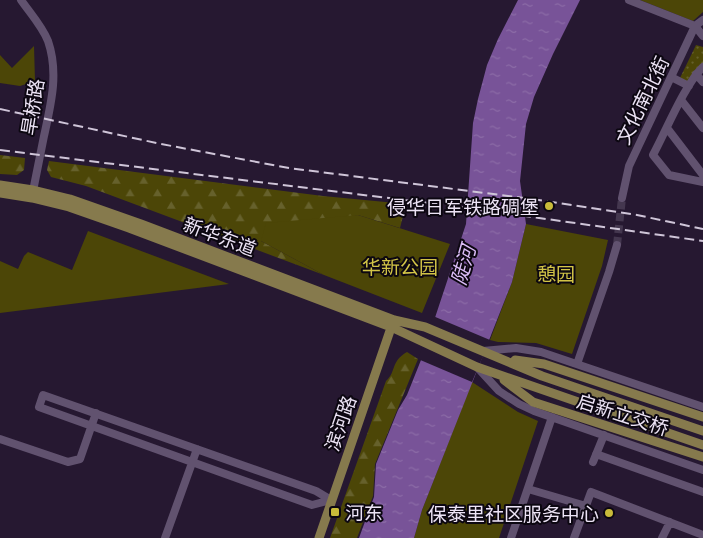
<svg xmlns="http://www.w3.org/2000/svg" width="703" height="538" viewBox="0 0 703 538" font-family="'Titillium Web','Noto Sans SC',sans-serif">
	<defs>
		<pattern id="grass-dots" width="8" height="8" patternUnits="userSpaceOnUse" patternTransform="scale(1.25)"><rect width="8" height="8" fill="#4c4607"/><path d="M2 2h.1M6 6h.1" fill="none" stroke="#66612c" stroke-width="1.8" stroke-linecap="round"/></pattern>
		<pattern id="forest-firs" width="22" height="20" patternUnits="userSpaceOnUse" patternTransform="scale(1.25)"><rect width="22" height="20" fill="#4c4607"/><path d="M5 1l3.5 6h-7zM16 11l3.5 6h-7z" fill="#66612c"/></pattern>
		<pattern id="water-ripples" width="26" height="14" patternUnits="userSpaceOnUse" patternTransform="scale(1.25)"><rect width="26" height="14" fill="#785398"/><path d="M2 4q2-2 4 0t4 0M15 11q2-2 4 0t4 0" fill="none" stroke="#8c6ca7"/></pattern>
	</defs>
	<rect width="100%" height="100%" fill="#261831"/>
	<path fill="url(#grass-dots)" d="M 696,45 L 703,47 L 703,64 L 695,70 L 691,80 L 687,83 L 679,80 Z"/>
	<path fill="url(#forest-firs)" d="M 0,155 L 25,158 L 24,170 L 17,175 L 0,174 Z
		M 49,161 L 323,196 L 406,204 L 400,228 L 358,215 L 261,241 L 324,275 L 86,186 L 51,177 L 47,170 Z
		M 407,352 L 418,359 L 375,464 L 373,496 L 357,538 L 330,538 L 386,381 C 397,371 390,362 407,352 Z"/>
	<path fill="#4c4607" d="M 640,0 L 703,0 L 703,12 L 693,21 Z
		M 34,46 L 35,81 L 20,86 L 0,83 L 0,55 L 12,68 Z
		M 358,215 L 450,244 L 422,313 L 324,275 L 261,241 L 266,223 Z
		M 526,224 L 608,240 L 602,266 L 572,354 L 536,343 L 498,342 L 490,340 L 512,282 Z
		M 88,231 L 229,284 L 0,313 L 0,261 L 18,269 L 24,256 L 28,252 L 72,270 Z
		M 472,382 L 518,412 L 538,421 L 499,538 L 414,538 L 422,510 Z"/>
	<path fill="url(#water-ripples)" d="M 518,0 L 580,0 L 553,54 L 534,97 L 526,124 L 520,181 L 526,224 L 512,282 L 422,510 L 414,538 L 359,538 L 374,497 L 376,464 L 398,410 L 407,395 L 421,360 L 466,224 L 473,123 L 478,99 L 487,65 L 498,39 Z"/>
	<path fill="#261831" d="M 433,316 L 490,340 L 472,382 L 418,359 Z"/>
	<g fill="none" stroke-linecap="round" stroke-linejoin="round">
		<path stroke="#44374f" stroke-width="8" stroke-dasharray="8 4" stroke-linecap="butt" d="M 617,245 L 622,198"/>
		<path stroke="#61526f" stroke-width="8" d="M 21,0 C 30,13 42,26 48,41 C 59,73 51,104 44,136 C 40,156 36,176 32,196
			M 629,0 L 695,26 L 703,36
			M 703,67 C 685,84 666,131 653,155 L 669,175 L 703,182
			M 696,74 L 703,82
			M 671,77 L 689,86
			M 681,100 L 703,128
			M 667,128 L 703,175
			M 622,198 L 629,166 L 695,26 L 703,20
			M 483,351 L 516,348 L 541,352 L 703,407
			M 577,364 L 609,272 L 617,245
			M 477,367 L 499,391 L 519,404 L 534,411 L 703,470
			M 43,395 L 316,491 L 331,500 L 312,505 L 39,407 Z
			M 0,439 L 68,462 L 80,459 L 96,413
			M 596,454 L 703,492
			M 593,462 L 604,435
			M 528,489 L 586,506
			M 165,538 L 197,449
			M 511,538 L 552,417
			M 574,538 L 591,492 L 703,535
			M 662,538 L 670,522"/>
		<path stroke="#867a4d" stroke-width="9" d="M 0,185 L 33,190 L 70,199 L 141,224 L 394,320 L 425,327 L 542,376 L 703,431
			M 0,193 L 32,198 L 69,207 L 129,228 L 391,327 L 477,367 L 703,445
			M 515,360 L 544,364 L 703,417
			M 504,380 L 533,402 L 703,457
			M 319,538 L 393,322"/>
		<path stroke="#cfc5d8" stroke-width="2" stroke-dasharray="10 5" stroke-linecap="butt" d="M 0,109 L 161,144 L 289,168 L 532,199 L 637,215 L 703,229
			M 0,150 L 461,207 L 703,241"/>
	</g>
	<g fill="#c9bb3a" stroke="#0c0711" stroke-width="2">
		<circle cx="549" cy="206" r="5"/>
		<rect x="330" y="507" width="10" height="10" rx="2.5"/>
		<circle cx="609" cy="513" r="5"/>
	</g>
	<g text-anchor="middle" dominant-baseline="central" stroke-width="4" stroke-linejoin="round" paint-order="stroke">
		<g font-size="19" fill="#ede4f6" stroke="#0c0711">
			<text transform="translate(642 100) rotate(-64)">文化南北街</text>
			<text transform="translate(32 107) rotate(-81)">旱桥路</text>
			<text transform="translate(220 236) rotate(21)">新华东道</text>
			<text transform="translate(623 414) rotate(18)">启新立交桥</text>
			<text transform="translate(340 423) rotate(-71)">滨河路</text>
		</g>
		<g font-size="19" fill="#ede4f6" stroke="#0c0711" text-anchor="end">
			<text x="539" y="206">侵华日军铁路碉堡</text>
			<text x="345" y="512" text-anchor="start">河东</text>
			<text x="599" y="513">保泰里社区服务中心</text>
		</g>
		<g font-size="19" fill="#d2c447" stroke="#0c0711">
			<text x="400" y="266">华新公园</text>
			<text x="556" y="273">憩园</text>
		</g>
		<g font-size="20" font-style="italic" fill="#dbbdf7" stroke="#0c0711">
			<text transform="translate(463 265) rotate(-74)">陡河</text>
		</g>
	</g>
</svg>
